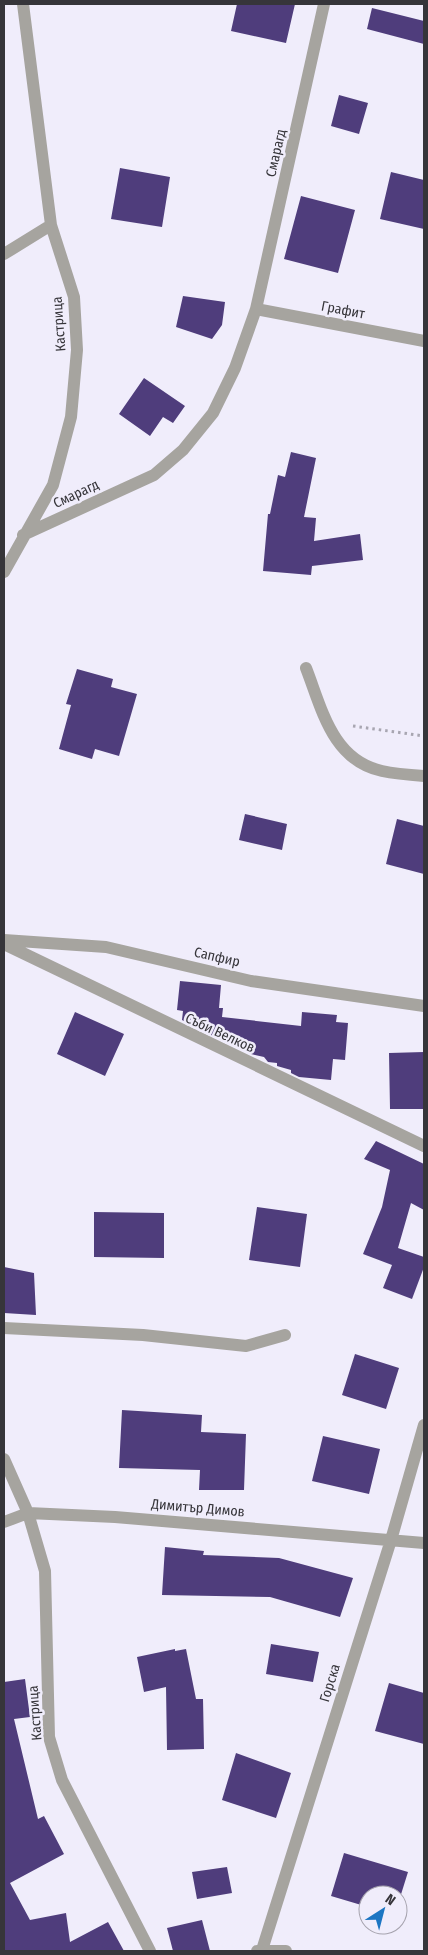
<svg xmlns="http://www.w3.org/2000/svg" width="428" height="1955" viewBox="0 0 428 1955" font-family="'Fira Sans Condensed',sans-serif">
	<rect width="100%" height="100%" fill="#f0edfb"/>
	<path fill="#4f3d7c" d="M 237,4 L 295,4 L 286,43 L 231,31 Z
		M 372,8 L 424,21 L 424,44 L 367,29 Z
		M 339,95 L 368,103 L 359,134 L 331,126 Z
		M 120,168 L 170,177 L 162,227 L 111,219 Z
		M 391,172 L 424,180 L 424,229 L 380,219 Z
		M 301,196 L 355,210 L 338,273 L 284,259 Z
		M 183,296 L 225,302 L 222,325 L 212,339 L 176,327 Z
		M 144,378 L 185,406 L 173,423 L 163,417 L 150,436 L 119,414 Z
		M 291,452 L 316,458 L 304,517 L 316,518 L 314,541 L 360,534 L 363,560 L 312,566 L 311,575 L 263,571 L 268,514 L 270,514 L 278,475 L 285,477 Z
		M 77,669 L 113,679 L 111,687 L 137,694 L 119,756 L 95,749 L 92,759 L 59,749 L 71,705 L 66,704 Z
		M 245,814 L 287,824 L 282,850 L 239,840 Z
		M 397,819 L 424,826 L 424,874 L 386,864 Z
		M 180,981 L 221,985 L 219,1008 L 223,1008 L 222,1017 L 301,1026 L 302,1012 L 337,1015 L 336,1022 L 348,1023 L 345,1060 L 333,1059 L 331,1080 L 299,1077 L 291,1073 L 291,1070 L 277,1066 L 277,1063 L 268,1062 L 264,1057 L 251,1054 L 251,1050 L 241,1049 L 238,1048 L 239,1045 L 230,1043 L 226,1040 L 219,1039 L 182,1020 L 183,1011 L 177,1010 Z
		M 75,1012 L 124,1034 L 105,1076 L 57,1054 Z
		M 424,1052 L 424,1109 L 390,1109 L 389,1053 Z
		M 376,1141 L 424,1164 L 424,1210 L 411,1203 L 398,1248 L 424,1257 L 424,1267 L 412,1299 L 383,1288 L 392,1265 L 363,1254 L 382,1207 L 390,1170 L 364,1159 Z
		M 257,1207 L 307,1214 L 300,1267 L 249,1260 Z
		M 94,1212 L 164,1213 L 164,1258 L 94,1257 Z
		M 4,1267 L 34,1273 L 36,1315 L 4,1313 Z
		M 355,1354 L 399,1368 L 386,1409 L 342,1395 Z
		M 122,1410 L 202,1415 L 201,1432 L 246,1434 L 244,1490 L 199,1490 L 200,1470 L 119,1468 Z
		M 323,1436 L 380,1449 L 369,1494 L 312,1481 Z
		M 165,1547 L 204,1551 L 203,1555 L 279,1558 L 353,1578 L 340,1617 L 270,1597 L 162,1595 Z
		M 271,1644 L 319,1652 L 313,1682 L 266,1674 Z
		M 175,1649 L 175,1651 L 186,1649 L 196,1699 L 203,1699 L 204,1749 L 167,1750 L 166,1687 L 144,1692 L 137,1657 Z
		M 25,1679 L 30,1717 L 14,1719 L 38,1819 L 44,1816 L 64,1854 L 10,1883 L 30,1920 L 66,1913 L 70,1942 L 108,1922 L 124,1951 L 4,1951 L 4,1682 Z
		M 389,1683 L 424,1693 L 424,1744 L 375,1731 Z
		M 236,1753 L 291,1773 L 276,1818 L 222,1800 Z
		M 344,1853 L 408,1872 L 398,1904 L 398,1895 L 368,1895 L 368,1907 L 331,1896 Z
		M 227,1867 L 232,1893 L 197,1899 L 192,1872 Z
		M 202,1920 L 210,1951 L 173,1951 L 167,1928 Z"/>
	<g fill="none" stroke-linecap="round" stroke-linejoin="round">
		<path stroke="#a8a6b1" stroke-width="3" stroke-dasharray="2.5 4" stroke-linecap="butt" d="M 353,726 L 424,736"/>
		<path stroke="#a6a49f" stroke-width="12" d="M 306,668 C 322,709 332,760 382,771 C 396,774 410,775 424,776
			M 4,1328 L 143,1335 L 246,1346 L 285,1335"/>
		<path stroke="#a6a49f" stroke-width="12" d="M 4,254 L 51,225
			M 256,309 L 424,341
			M 23,535 L 154,475 L 183,450 L 213,413 L 235,368 L 256,309 L 324,4
			M 4,572 L 53,485 L 71,417 L 77,350 L 74,297 L 51,225 L 23,4
			M 4,940 L 106,947 L 251,981 L 424,1006
			M 4,944 L 424,1146
			M 4,1459 L 28,1513 L 45,1571 L 49,1737 L 62,1780 L 150,1951
			M 4,1522 L 28,1513 L 115,1517 L 424,1543
			M 262,1950 L 391,1540 L 424,1425
			M 257,1951 L 286,1951"/>
	</g>
	<g text-anchor="middle" dominant-baseline="central" stroke-width="5" stroke-linejoin="round" paint-order="stroke">
		<g font-size="14" fill="#36353a" stroke="#f0edfb">
			<text transform="translate(276 153) rotate(-77)">Смарагд</text>
			<text transform="translate(343 310) rotate(11)">Графит</text>
			<text transform="translate(59 324) rotate(-94)">Кастрица</text>
			<text transform="translate(76 494) rotate(-25)">Смарагд</text>
			<text transform="translate(217 957) rotate(13)">Сапфир</text>
			<text transform="translate(220 1033) rotate(25)">Съби Велков</text>
			<text transform="translate(198 1508) rotate(5)">Димитър Димов</text>
			<text transform="translate(330 1683) rotate(-73)">Горска</text>
			<text transform="translate(35 1713) rotate(-94)">Кастрица</text>
		</g>
	</g>
	<rect width="428" height="1955" fill="none" stroke="#36353a" stroke-width="10"/>
	<g transform="translate(383 1910) rotate(36)"><circle r="24" fill="#f0edfb" stroke="#a6a3ae"/>
	<path d="M0-4L9 19L0 12L-9 19Z" fill="#1c76c3"/>
	<text y="-8" font-size="14" font-weight="bold" text-anchor="middle" fill="#36353a">N</text>
	</g>
</svg>
